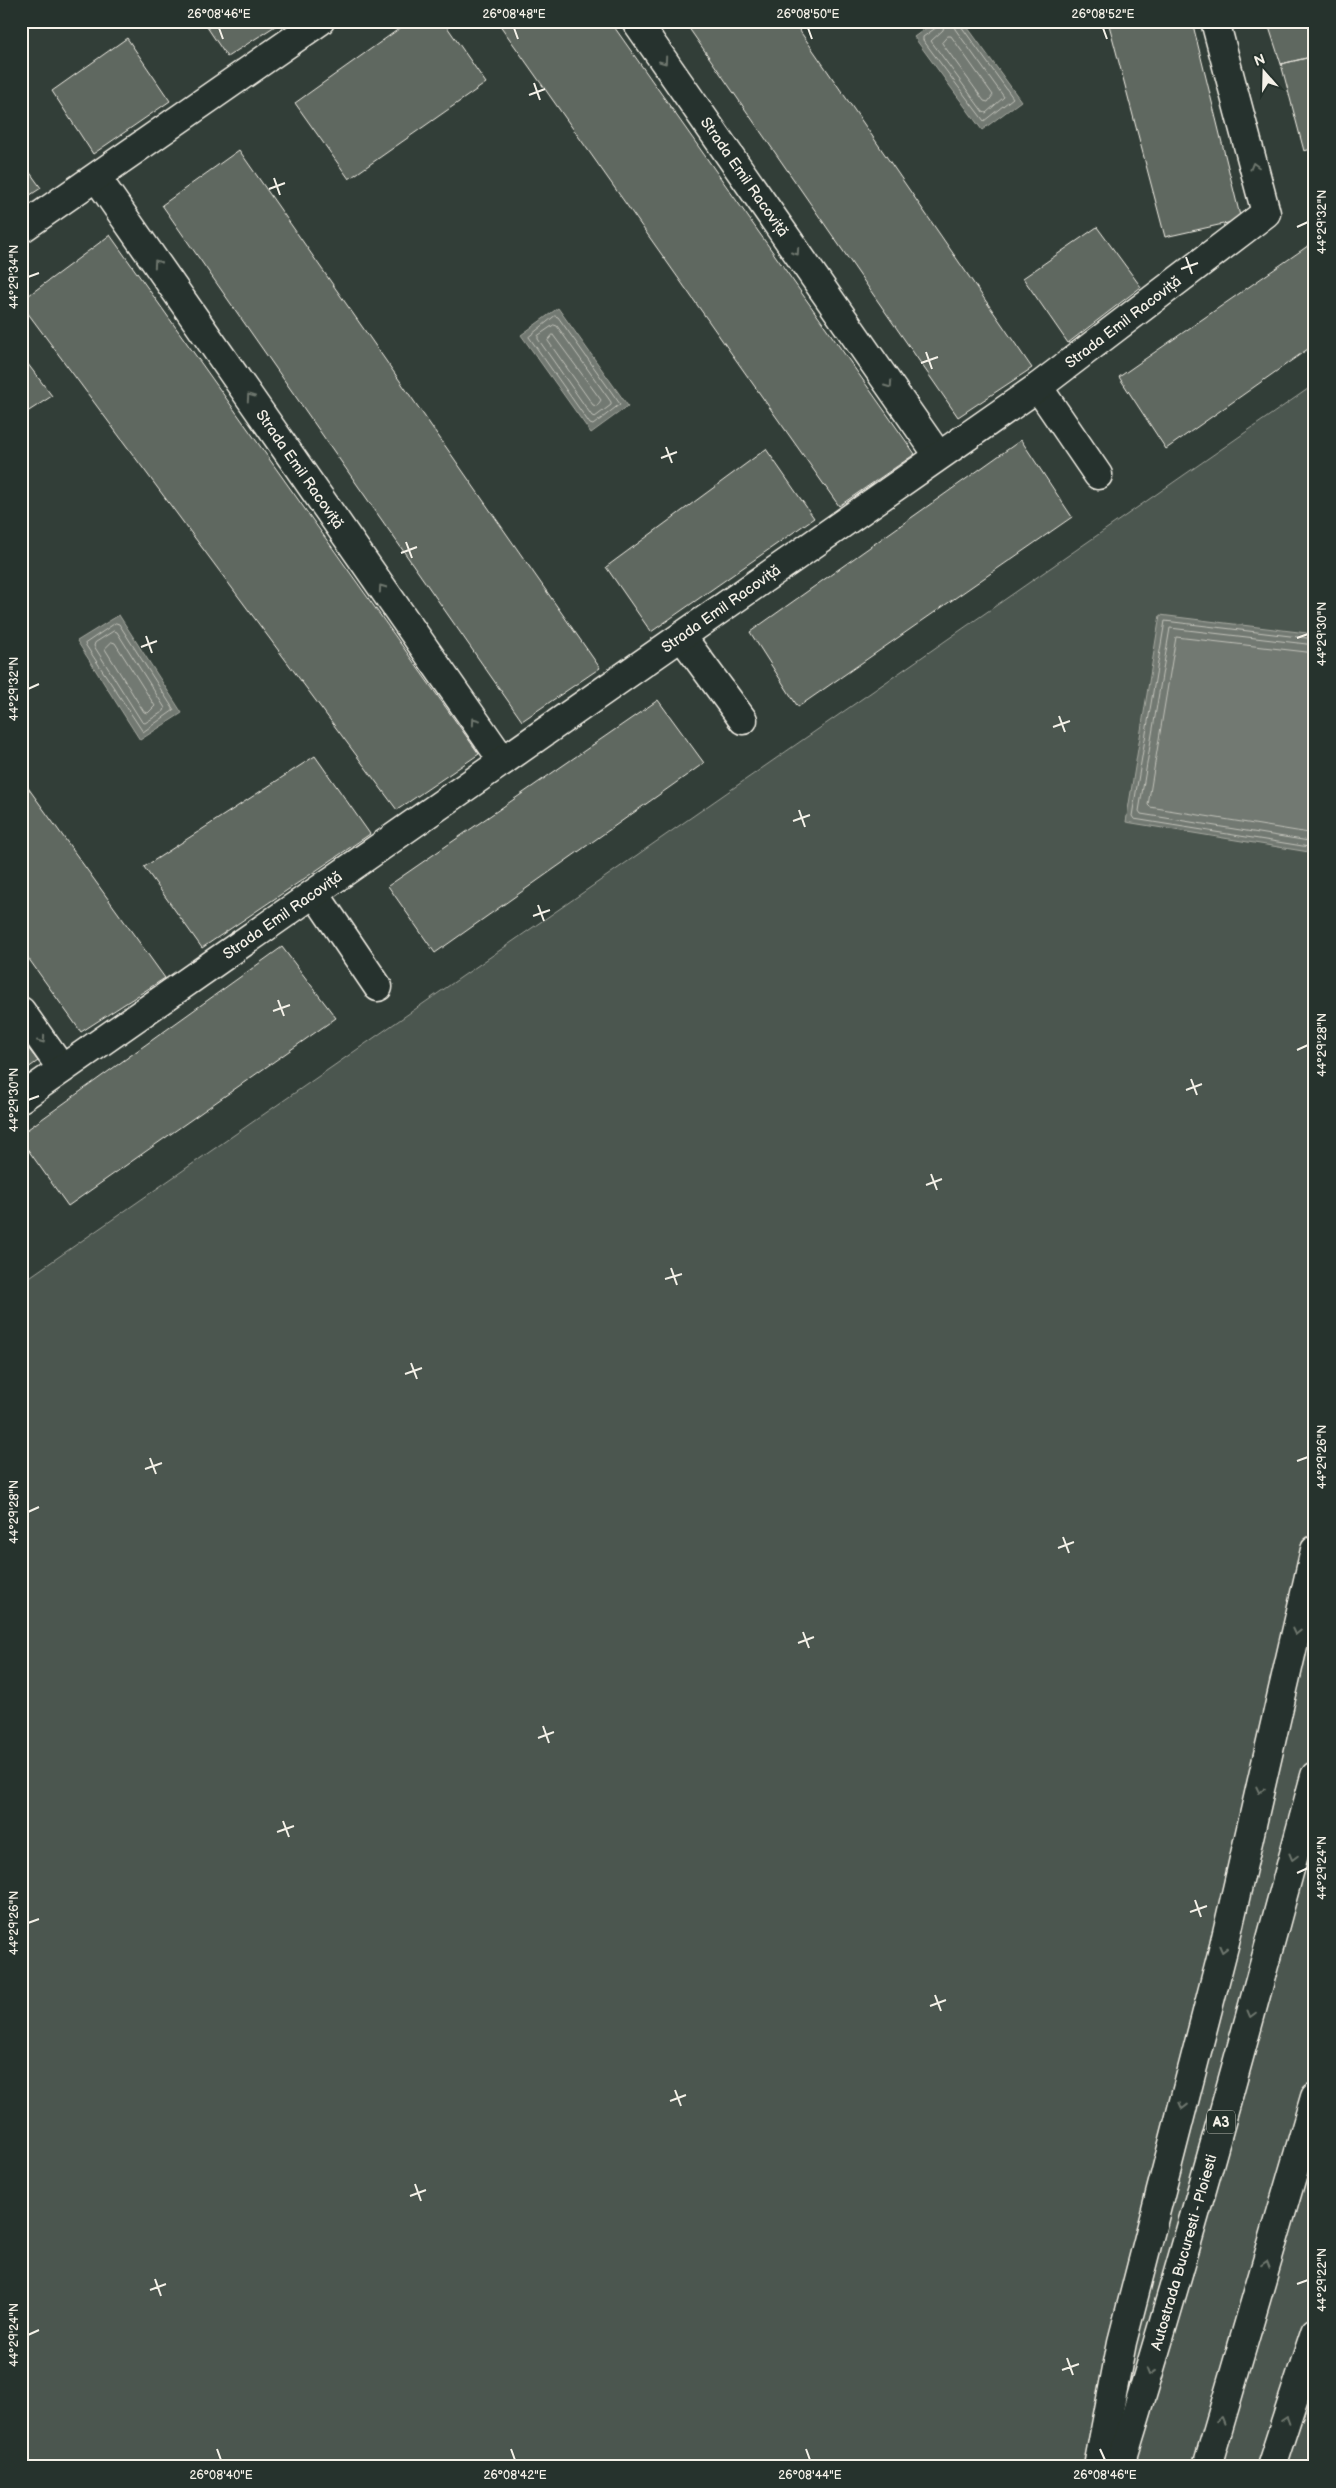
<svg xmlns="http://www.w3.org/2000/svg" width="1336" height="2488" viewBox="0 0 1336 2488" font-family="'Balsamiq Sans',sans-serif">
	<rect width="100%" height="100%" fill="#323e38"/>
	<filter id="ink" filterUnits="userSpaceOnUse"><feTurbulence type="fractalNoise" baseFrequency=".02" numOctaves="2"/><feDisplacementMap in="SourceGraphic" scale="10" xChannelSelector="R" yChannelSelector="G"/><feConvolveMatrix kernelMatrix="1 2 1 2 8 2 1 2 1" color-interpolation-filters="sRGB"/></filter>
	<g filter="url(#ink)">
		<path fill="#4c564f" stroke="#a0a49c" d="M 1315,384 L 1315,2467 L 21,2467 L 21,1283 Z"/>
		<path fill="#727972" stroke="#a6a9a1" d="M 936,21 L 963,21 L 1021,101 L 982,130 L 914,37 Z
			M 558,308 L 628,406 L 591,433 L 521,335 Z
			M 119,615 L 182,713 L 140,740 L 77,641 Z
			M 1160,615 L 1315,634 L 1315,853 L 1126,822 Z"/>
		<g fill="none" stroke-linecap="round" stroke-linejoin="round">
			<path stroke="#c0c1b9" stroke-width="1" d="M 939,21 L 937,27 L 923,37 L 923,40 L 984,121 L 1013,98 L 961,26 L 959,21
				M 945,21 L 943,30 L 931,41 L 983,112 L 986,113 L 1004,97 L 955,29 L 953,21
				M 948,36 L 951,36 L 993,95 L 988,102 L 984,101 L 942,43 Z
				M 555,316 L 558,317 L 620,404 L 593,425 L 590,424 L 529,337 Z
				M 554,325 L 557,326 L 611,402 L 611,405 L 595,417 L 592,416 L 538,339 L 538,336 Z
				M 553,335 L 601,400 L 597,406 L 593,405 L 548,341 Z
				M 116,623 L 119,624 L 174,710 L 143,732 L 85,644 Z
				M 114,631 L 117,632 L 165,708 L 164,711 L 145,723 L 142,722 L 94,646 L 95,643 Z
				M 1315,639 L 1165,621 L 1132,816 L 1134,819 L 1315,848
				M 112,642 L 115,643 L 155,706 L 148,713 L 144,712 L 105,649 Z
				M 1315,645 L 1170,628 L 1139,811 L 1141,814 L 1315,842
				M 1315,653 L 1176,637 L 1148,805 L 1150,807 L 1315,834"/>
		</g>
		<path fill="#5f6861" stroke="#f4f1e8" d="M 203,21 L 283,21 L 227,57 Z
			M 410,21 L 443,21 L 486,83 L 349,179 L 295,103 Z
			M 497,21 L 610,21 L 915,454 L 839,506 Z
			M 684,21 L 793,21 L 1032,368 L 958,417 Z
			M 1108,21 L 1192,21 L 1241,220 L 1165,237 Z
			M 1267,21 L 1315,21 L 1315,56 L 1281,64 Z
			M 127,38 L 170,101 L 93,154 L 52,91 Z
			M 1315,56 L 1315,148 L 1304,151 L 1281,64 Z
			M 239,150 L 600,668 L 522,721 L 162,205 Z
			M 21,160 L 41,188 L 21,201 Z
			M 1097,227 L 1141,287 L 1068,343 L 1023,278 Z
			M 110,235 L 479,754 L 397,810 L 21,304 L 21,301 Z
			M 1315,241 L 1315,344 L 1166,449 L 1119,377 Z
			M 21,355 L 52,396 L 21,416 Z
			M 1021,440 L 1072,517 L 798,707 L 750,632 Z
			M 766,449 L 814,518 L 651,632 L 606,567 Z
			M 658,700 L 704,763 L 435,953 L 388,886 Z
			M 315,756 L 370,834 L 202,948 L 144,867 Z
			M 21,778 L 165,978 L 81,1032 L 21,948 Z
			M 282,947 L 336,1018 L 68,1206 L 21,1140 L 21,1134 Z
			M 21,1039 L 38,1061 L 21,1073 Z"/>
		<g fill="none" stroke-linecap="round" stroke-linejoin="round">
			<defs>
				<g id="minor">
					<path id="s1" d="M 636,21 L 938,455"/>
					<path id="s2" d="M 97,178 L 503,761"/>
					<path d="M 21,229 L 320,21"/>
					<path d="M 1038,387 L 1098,475"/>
					<path d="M 682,637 L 743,720"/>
					<path d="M 315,894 L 378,987"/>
					<path d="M 21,1011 L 62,1069"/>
					<path id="s3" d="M 21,1098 L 1038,387 L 1266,213 L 1215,21"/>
				</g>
				<g id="highway">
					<path d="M 1098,2467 L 1122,2342 L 1224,1946 L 1315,1550"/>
					<path id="s4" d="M 1120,2467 C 1191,2238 1253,2007 1315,1776"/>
					<path d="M 1207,2467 L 1315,2097"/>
					<path d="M 1271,2467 L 1315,2332"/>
				</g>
			</defs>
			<use href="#minor" stroke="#f4f1e8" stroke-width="31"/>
			<use href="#highway" stroke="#f4f1e8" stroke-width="31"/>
			<use href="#minor" stroke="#26332d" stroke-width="28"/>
			<use href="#highway" stroke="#26332d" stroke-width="28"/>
		</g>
		<defs><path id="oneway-chevron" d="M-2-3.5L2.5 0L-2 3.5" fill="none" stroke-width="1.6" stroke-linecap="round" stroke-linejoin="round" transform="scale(1.25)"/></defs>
		<g stroke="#6e766e">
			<use href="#oneway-chevron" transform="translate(664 61) rotate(55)"/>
			<use href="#oneway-chevron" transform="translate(1254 166) rotate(-105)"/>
			<use href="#oneway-chevron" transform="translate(796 252) rotate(55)"/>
			<use href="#oneway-chevron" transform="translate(157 263) rotate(-125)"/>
			<use href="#oneway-chevron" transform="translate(889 385) rotate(55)"/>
			<use href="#oneway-chevron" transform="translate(250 397) rotate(-125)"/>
			<use href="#oneway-chevron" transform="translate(382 588) rotate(-125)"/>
			<use href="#oneway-chevron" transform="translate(475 721) rotate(-125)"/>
			<use href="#oneway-chevron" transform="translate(42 1040) rotate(55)"/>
			<use href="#oneway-chevron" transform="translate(1296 1632) rotate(103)"/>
			<use href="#oneway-chevron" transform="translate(1260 1790) rotate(103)"/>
			<use href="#oneway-chevron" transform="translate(1293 1857) rotate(105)"/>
			<use href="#oneway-chevron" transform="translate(1223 1949) rotate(104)"/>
			<use href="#oneway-chevron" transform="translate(1251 2014) rotate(105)"/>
			<use href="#oneway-chevron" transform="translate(1183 2106) rotate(104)"/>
			<use href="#oneway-chevron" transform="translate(1266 2264) rotate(-74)"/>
			<use href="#oneway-chevron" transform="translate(1150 2372) rotate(107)"/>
			<use href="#oneway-chevron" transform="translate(1221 2420) rotate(-74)"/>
			<use href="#oneway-chevron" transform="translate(1286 2420) rotate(-72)"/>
		</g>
	</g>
	<path fill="none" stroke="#f4f1e8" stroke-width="2" d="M 219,28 L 223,39M 514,28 L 518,39M 808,28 L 812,39M 1103,28 L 1107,39M 534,83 L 540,100M 529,95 L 545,89M 274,178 L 280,195M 269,189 L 285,183M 1297,227 L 1308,222M 1186,257 L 1192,274M 1181,269 L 1198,263M 28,277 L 39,273M 926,352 L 932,369M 921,363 L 938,357M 666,447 L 672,463M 661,458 L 677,452M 406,542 L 412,558M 401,553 L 417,547M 146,636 L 152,653M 1297,638 L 1308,634M 141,647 L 157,641M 28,689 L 39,684M 1059,716 L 1065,732M 1053,727 L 1070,721M 799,810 L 805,827M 793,821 L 810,815M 538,905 L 544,921M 533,916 L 550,910M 278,1000 L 284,1016M 273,1011 L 290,1005M 1297,1050 L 1308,1045M 1191,1079 L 1197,1095M 1186,1090 L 1202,1084M 28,1100 L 39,1096M 931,1174 L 937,1190M 926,1185 L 942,1179M 671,1268 L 677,1285M 665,1279 L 682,1274M 411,1363 L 417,1379M 405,1374 L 422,1368M 150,1458 L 156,1474M 1297,1461 L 1308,1457M 145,1469 L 162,1463M 28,1512 L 39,1507M 1063,1537 L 1069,1553M 1058,1548 L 1074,1542M 803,1632 L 809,1648M 798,1643 L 814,1637M 543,1726 L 549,1743M 538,1738 L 554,1732M 283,1821 L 289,1837M 277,1832 L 294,1826M 1297,1873 L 1308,1868M 1195,1900 L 1201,1917M 1190,1912 L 1207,1906M 28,1923 L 39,1919M 935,1995 L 941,2011M 930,2006 L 946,2000M 675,2090 L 681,2106M 670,2101 L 686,2095M 415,2184 L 421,2201M 410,2196 L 426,2190M 155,2279 L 161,2296M 1297,2284 L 1308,2280M 150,2290 L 166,2284M 28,2335 L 39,2330M 1067,2358 L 1073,2375M 1062,2370 L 1079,2364M 217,2449 L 221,2460M 511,2449 L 515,2460M 806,2449 L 810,2460M 1100,2449 L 1105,2460"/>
	<g text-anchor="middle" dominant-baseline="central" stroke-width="4" stroke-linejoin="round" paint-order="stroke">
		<rect fill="#26332d" stroke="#b6b8b0" stroke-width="1" x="1207" y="2110.5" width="28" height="23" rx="4"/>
		<g font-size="14" font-weight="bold" fill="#f4f1e8">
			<text x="1221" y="2122">A3</text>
		</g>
		<g font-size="15" fill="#f4f1e8" stroke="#26332d">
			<text stroke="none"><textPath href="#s1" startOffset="190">Strada Emil Racoviță</textPath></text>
			<text stroke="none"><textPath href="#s3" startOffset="1348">Strada Emil Racoviță</textPath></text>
			<text stroke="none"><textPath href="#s2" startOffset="355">Strada Emil Racoviță</textPath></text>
			<text stroke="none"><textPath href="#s3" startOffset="854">Strada Emil Racoviță</textPath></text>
			<text stroke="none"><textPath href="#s3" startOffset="319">Strada Emil Racoviță</textPath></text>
			<text stroke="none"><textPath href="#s4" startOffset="224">Autostrada Bucuresti - Ploiesti</textPath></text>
		</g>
	</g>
	<rect width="1336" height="2488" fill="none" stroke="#26332d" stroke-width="55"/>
	<g transform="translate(1264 72) rotate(340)" stroke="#26332d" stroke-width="4" paint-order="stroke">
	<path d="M0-4L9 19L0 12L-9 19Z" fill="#f4f1e8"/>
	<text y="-8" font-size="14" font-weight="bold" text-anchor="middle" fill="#f4f1e8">N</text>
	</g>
	<rect x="28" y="28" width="1280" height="2432" fill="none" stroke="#f4f1e8" stroke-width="2"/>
	<g font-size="12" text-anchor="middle" fill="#f4f1e8">
		<text x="219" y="18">26°08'46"E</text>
		<text x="514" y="18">26°08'48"E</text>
		<text x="808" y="18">26°08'50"E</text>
		<text x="1103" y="18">26°08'52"E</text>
		<text transform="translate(1322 222) rotate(-90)" y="4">44°29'32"N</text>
		<text transform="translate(14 277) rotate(-90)" y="4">44°29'34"N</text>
		<text transform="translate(1322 634) rotate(-90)" y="4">44°29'30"N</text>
		<text transform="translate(14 689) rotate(-90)" y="4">44°29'32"N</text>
		<text transform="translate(1322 1045) rotate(-90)" y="4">44°29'28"N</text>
		<text transform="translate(14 1100) rotate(-90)" y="4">44°29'30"N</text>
		<text transform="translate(1322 1457) rotate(-90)" y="4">44°29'26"N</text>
		<text transform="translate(14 1512) rotate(-90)" y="4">44°29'28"N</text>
		<text transform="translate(1322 1868) rotate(-90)" y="4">44°29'24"N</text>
		<text transform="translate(14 1923) rotate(-90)" y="4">44°29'26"N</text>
		<text transform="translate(1322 2280) rotate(-90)" y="4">44°29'22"N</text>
		<text transform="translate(14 2335) rotate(-90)" y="4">44°29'24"N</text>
		<text x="221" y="2479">26°08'40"E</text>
		<text x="515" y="2479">26°08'42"E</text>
		<text x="810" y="2479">26°08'44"E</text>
		<text x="1105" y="2479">26°08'46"E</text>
	</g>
</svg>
